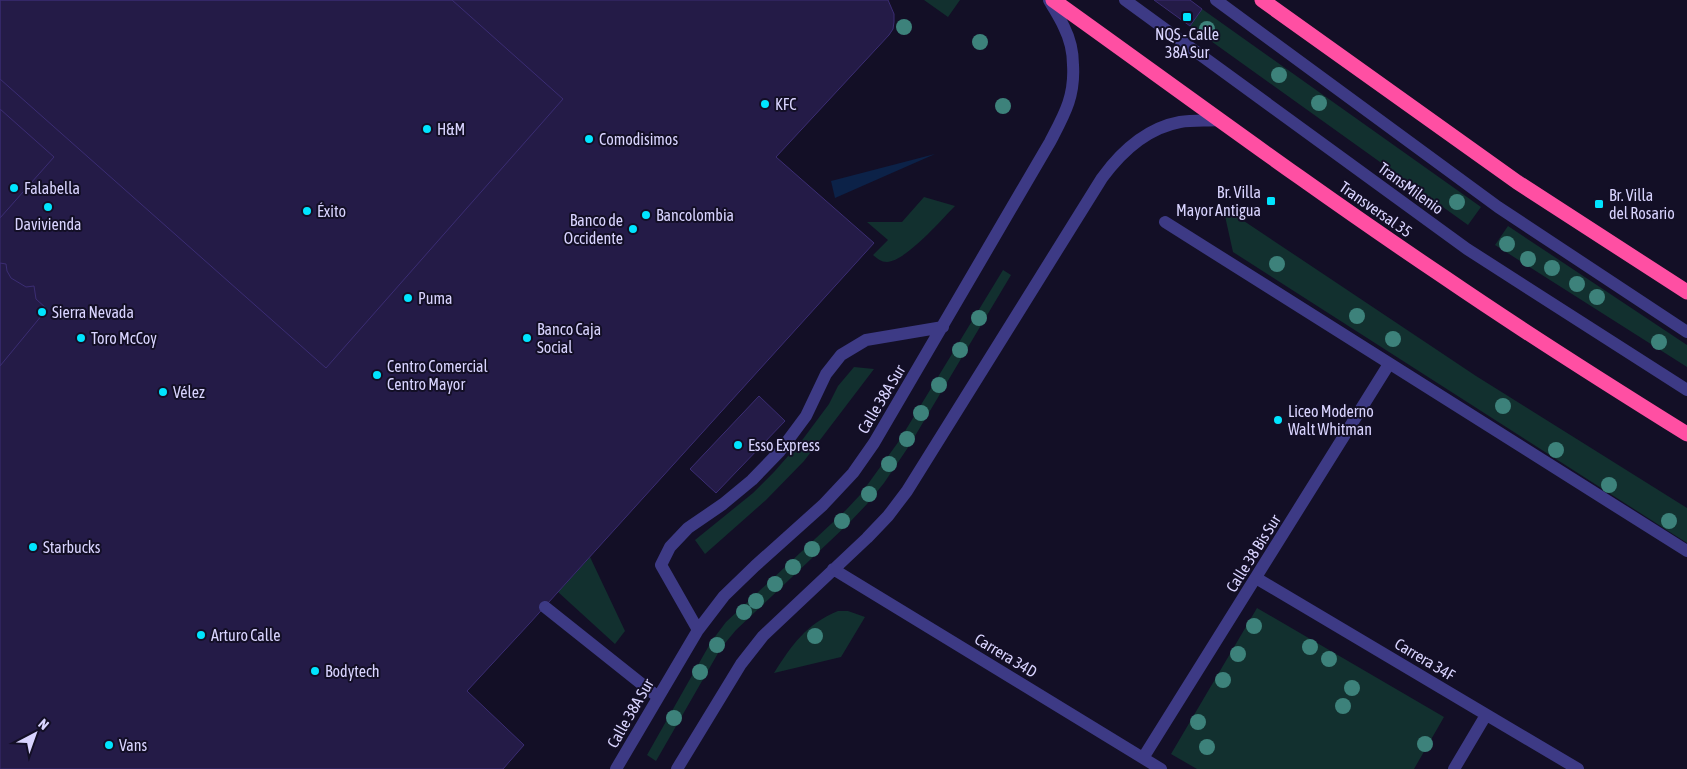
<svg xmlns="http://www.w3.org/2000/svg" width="1687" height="769" viewBox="0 0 1687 769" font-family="'Asap Condensed',sans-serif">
	<rect width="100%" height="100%" fill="#130f26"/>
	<path fill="#12302f" d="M 924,0 L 960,0 L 948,17 Z
		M 1202,9 L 1481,207 L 1468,225 L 1190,26 Z
		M 924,197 L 955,206 C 941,220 906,261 887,262 C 881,262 878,259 873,255 L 888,240 L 867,222 L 902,222 Z
		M 1223,207 L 1476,376 L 1687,508 L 1687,543 L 1233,252 Z
		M 1508,226 L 1687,345 L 1687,367 L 1495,245 Z
		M 1003,270 L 1011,275 L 909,446 L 884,483 L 867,504 L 849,523 L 736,630 L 721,648 L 656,761 L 647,755 L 711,642 L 726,622 L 846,510 L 860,495 L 899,441 Z
		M 854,367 L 874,369 L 804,461 L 766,500 L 705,554 L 695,540 L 753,493 L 774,472 L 803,439 L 829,404 L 838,386 Z
		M 590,557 L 625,631 L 615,644 L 558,592 Z
		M 1257,608 L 1444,717 L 1414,769 L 1197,769 L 1171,754 Z
		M 838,611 L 848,611 L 865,617 L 841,657 L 774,673 C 792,645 806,624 838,611 Z"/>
	<path fill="#0c2248" d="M 935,154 L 835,198 L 831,181 Z"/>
	<path fill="#241b47" stroke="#3b2d73" d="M 0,0 L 888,0 L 894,14 L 894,22 L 893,29 L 889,35 L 776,157 L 874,243 L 529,624 L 467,691 L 524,745 L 503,769 L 0,769 Z
		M 0,0 L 452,0 L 563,99 L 326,368 L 0,79 Z
		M 1154,0 L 1190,0 L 1202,9 L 1190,26 Z
		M 0,109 L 54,157 L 0,218 Z
		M 0,263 L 6,264 L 7,271 L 11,278 L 26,287 L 34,286 L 36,299 L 47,309 L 0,366 Z
		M 759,396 L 785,421 L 716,493 L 690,469 Z"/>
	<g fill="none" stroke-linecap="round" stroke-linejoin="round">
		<path stroke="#3d3a85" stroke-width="12" d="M 1125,0 L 1467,249 L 1687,390
			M 1216,0 L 1498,207 L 1687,332
			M 1165,222 L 1687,551
			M 833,569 L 1161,769
			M 1256,578 L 1578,769
			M 545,607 L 658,697
			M 698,630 L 661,565 L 670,547 L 688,528 L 723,504 L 752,480 L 780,451 L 806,416 L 826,374 L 841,355 L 866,340 L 943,327
			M 1143,758 L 1389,364
			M 616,769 L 698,630 L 724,596 L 755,566 L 823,505 L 853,473 L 874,443 L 1050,142 C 1064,115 1075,97 1073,65 C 1073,52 1070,39 1064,27 C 1060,18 1054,9 1049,0
			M 677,769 L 741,664 L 763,636 L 867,538 L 888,516 L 907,491 L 1102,178 C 1121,152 1147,128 1180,122 C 1193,120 1207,121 1219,120
			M 1454,769 L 1486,715"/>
		<path stroke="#ff4fa3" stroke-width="15" d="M 1053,0 C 1183,93 1311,188 1444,277 C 1523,331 1605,383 1687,434
			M 1262,0 L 1517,182 L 1687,292"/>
	</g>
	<g fill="#3d827b">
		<circle cx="904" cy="27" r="8"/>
		<circle cx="1207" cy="29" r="8"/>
		<circle cx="980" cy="42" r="8"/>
		<circle cx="1279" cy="75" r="8"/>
		<circle cx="1319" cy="103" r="8"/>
		<circle cx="1003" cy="106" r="8"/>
		<circle cx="1457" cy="202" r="8"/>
		<circle cx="1507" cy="244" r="8"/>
		<circle cx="1528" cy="259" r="8"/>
		<circle cx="1277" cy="264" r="8"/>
		<circle cx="1552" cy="268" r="8"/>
		<circle cx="1577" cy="284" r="8"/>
		<circle cx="1597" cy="297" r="8"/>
		<circle cx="1357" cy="316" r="8"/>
		<circle cx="979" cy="318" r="8"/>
		<circle cx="1393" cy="339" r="8"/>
		<circle cx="1659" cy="342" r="8"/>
		<circle cx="960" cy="350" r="8"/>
		<circle cx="939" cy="385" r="8"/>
		<circle cx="1503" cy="406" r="8"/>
		<circle cx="921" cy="413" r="8"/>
		<circle cx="907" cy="439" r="8"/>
		<circle cx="1556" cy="450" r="8"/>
		<circle cx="889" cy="464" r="8"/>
		<circle cx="1609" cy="485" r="8"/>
		<circle cx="869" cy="494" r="8"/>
		<circle cx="842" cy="521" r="8"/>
		<circle cx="1669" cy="521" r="8"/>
		<circle cx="812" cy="549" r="8"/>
		<circle cx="793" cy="567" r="8"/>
		<circle cx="775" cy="584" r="8"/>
		<circle cx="756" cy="601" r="8"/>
		<circle cx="744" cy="612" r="8"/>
		<circle cx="1254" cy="626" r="8"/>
		<circle cx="815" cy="636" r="8"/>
		<circle cx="717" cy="645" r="8"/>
		<circle cx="1310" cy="647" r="8"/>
		<circle cx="1238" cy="654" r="8"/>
		<circle cx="1329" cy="659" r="8"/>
		<circle cx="700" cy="672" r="8"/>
		<circle cx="1223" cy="680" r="8"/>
		<circle cx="1352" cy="688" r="8"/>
		<circle cx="1343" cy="706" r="8"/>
		<circle cx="674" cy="718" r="8"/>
		<circle cx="1198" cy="722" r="8"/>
		<circle cx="1425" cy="744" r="8"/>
		<circle cx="1207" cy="747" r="8"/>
	</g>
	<g fill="#00e5ff" stroke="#130f26" stroke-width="2">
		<rect x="1182" y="12" width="10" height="10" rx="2.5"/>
		<circle cx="765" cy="104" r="5"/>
		<circle cx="427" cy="129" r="5"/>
		<circle cx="589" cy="139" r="5"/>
		<circle cx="14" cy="188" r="5"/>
		<rect x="1266" y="196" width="10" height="10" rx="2.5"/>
		<rect x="1594" y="199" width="10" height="10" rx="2.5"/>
		<circle cx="48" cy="207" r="5"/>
		<circle cx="307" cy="211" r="5"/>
		<circle cx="646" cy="215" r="5"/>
		<circle cx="633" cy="229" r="5"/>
		<circle cx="408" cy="298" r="5"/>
		<circle cx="42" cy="312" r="5"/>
		<circle cx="81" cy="338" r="5"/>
		<circle cx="527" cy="338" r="5"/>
		<circle cx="377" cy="375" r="5"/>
		<circle cx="163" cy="392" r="5"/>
		<circle cx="1278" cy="420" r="5"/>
		<circle cx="738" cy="445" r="5"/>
		<circle cx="33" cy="547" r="5"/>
		<circle cx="201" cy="635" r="5"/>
		<circle cx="315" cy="671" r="5"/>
		<circle cx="109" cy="745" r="5"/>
	</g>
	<g text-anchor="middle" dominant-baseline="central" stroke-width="4" stroke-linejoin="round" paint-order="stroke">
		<g font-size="16" fill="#d9d4ff" stroke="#130f26" text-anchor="start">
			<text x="1187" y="34" text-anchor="middle">NQS - Calle<tspan x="1187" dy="18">38A Sur</tspan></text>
			<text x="775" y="104">KFC</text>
			<text x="437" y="129">H&amp;M</text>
			<text x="599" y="139">Comodisimos</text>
			<text x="24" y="188">Falabella</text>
			<text x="1261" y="192" text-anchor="end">Br. Villa<tspan x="1261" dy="18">Mayor Antigua</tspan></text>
			<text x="1609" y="195">Br. Villa<tspan x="1609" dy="18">del Rosario</tspan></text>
			<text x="317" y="211">Éxito</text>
			<text x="656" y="215">Bancolombia</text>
			<text x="623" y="220" text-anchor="end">Banco de<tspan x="623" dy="18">Occidente</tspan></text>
			<text x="48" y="224" text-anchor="middle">Davivienda</text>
			<text x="418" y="298">Puma</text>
			<text x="52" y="312">Sierra Nevada</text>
			<text x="537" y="329">Banco Caja<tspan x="537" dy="18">Social</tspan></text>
			<text x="91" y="338">Toro McCoy</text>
			<text x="387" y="366">Centro Comercial<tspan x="387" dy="18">Centro Mayor</tspan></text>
			<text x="173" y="392">Vélez</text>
			<text x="1288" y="411">Liceo Moderno<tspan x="1288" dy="18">Walt Whitman</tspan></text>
			<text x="748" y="445">Esso Express</text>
			<text x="43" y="547">Starbucks</text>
			<text x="211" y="635">Arturo Calle</text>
			<text x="325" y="671">Bodytech</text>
			<text x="119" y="745">Vans</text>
		</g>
		<g font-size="16" fill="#d9d4ff" stroke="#130f26">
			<text transform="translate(1411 188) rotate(36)">TransMilenio</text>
			<text transform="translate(1376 209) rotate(35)">Transversal 35</text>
			<text transform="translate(881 399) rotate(-59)">Calle 38A Sur</text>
			<text transform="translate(1253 553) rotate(-58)">Calle 38 Bis Sur</text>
			<text transform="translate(1006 655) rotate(31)">Carrera 34D</text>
			<text transform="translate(1425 659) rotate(31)">Carrera 34F</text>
			<text transform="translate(630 713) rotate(-60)">Calle 38A Sur</text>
		</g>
	</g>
	<g transform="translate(35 734) rotate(41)" stroke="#130f26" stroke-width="4" paint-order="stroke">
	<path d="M0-4L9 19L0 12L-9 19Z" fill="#d9d4ff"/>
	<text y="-8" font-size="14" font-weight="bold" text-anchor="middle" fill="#d9d4ff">N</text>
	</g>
</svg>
